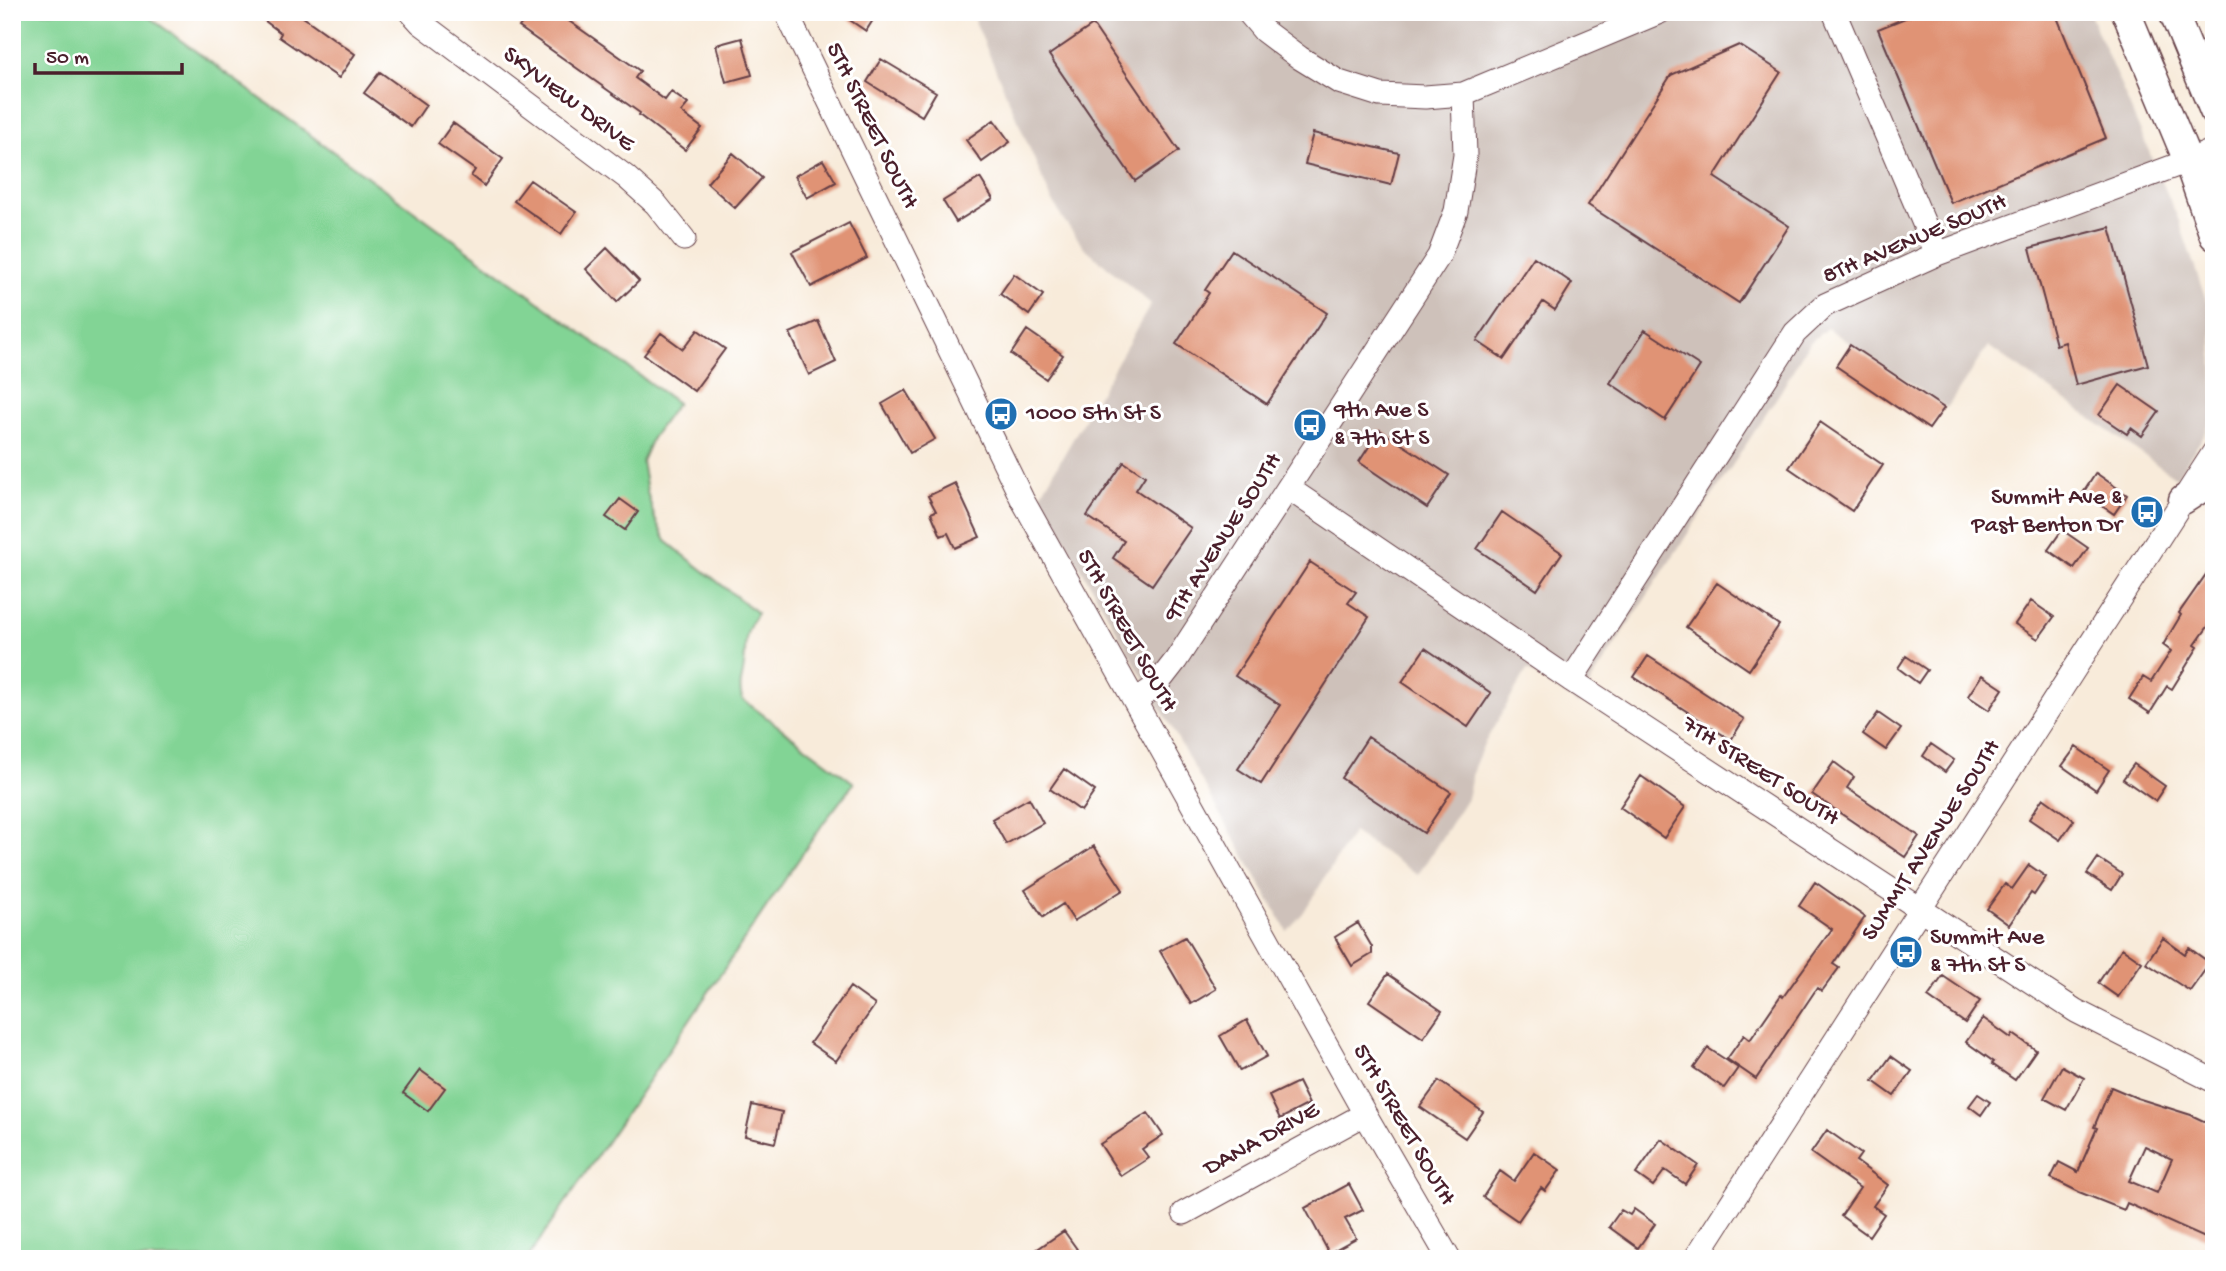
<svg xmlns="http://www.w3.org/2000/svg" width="2226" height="1271" viewBox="0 0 2226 1271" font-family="'Gochi Hand',sans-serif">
	<rect width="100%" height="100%" fill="#fff"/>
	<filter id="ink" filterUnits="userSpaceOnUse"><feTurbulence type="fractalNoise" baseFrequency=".0143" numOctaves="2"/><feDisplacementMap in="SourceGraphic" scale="14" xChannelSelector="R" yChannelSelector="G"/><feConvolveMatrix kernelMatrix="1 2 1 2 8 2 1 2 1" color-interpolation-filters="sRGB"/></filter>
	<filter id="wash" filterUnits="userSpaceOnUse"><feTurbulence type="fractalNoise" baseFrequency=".00686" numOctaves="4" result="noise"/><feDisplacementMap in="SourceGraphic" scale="28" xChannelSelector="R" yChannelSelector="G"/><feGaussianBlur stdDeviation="1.57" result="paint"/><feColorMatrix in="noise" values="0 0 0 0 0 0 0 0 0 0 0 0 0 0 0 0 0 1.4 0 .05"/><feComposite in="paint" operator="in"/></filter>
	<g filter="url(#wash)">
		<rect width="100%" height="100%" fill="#f8ebda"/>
		<path fill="#cec1ba" d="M 971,12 L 2089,12 L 2179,221 L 2212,318 L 2214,414 L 2205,434 L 2176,478 L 1988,346 L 1947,408 L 1827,328 L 1808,344 L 1781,391 L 1596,674 L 1578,704 L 1527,670 L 1484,744 L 1474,767 L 1467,798 L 1418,875 L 1353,832 L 1303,913 L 1287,931 L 1040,496 L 1151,304 L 1084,247 L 1063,219 L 1050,196 Z"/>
		<path fill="#82d495" stroke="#667a60" stroke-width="2" d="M 12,12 L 142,12 L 677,403 L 652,438 L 642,461 L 647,492 L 655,519 L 666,541 L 757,613 C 740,640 748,645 743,672 C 741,683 739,687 742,699 L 854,783 L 822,825 L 527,1259 L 12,1259 Z"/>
		<g id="blocks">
			<path fill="#e09375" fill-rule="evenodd" d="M 253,12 L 296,12 L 355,54 L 339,78 L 279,37 L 281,33 Z
				M 508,12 L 556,12 L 640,71 L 635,78 L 665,100 L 671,92 L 688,104 L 681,112 L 702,128 L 685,150 L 639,115 L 640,113 L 519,27 L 523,22 Z
				M 838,12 L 878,12 L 866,31 Z
				M 1920,12 L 2055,12 L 2106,138 L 1951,203 L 1878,29 Z
				M 1093,25 L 1179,151 L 1135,181 L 1049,55 Z
				M 742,38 L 752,75 L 726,82 L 716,45 Z
				M 1739,45 L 1781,72 L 1714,177 L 1789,226 L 1739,303 L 1588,205 L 1671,75 Z
				M 881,59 L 936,92 L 922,116 L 867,82 Z
				M 380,72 L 426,105 L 411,127 L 364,93 Z
				M 994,120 L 1010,142 L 982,162 L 966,140 Z
				M 453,123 L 503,159 L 484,186 L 471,176 L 475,170 L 438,144 Z
				M 1313,133 L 1399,153 L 1391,185 L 1305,164 Z
				M 733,153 L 762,178 L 735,208 L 707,183 Z
				M 823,160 L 836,182 L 807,198 L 795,176 Z
				M 980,178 L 993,199 L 956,222 L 943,201 Z
				M 530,180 L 576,212 L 561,234 L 514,201 Z
				M 849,223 L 867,258 L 811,287 L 792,252 Z
				M 2110,227 L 2148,365 L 2076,385 L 2065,342 L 2056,345 L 2030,248 Z
				M 607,248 L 639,281 L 617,302 L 586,269 Z
				M 1232,250 L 1327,313 L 1267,404 L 1176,344 L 1209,293 L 1205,290 Z
				M 1534,257 L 1572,283 L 1555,310 L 1543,302 L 1504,359 L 1477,341 Z
				M 1014,274 L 1043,295 L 1029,315 L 1000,294 Z
				M 818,321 L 836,362 L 809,375 L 790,333 Z
				M 698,330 L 725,349 L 694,391 L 644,355 L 661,333 L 683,349 Z
				M 1027,330 L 1063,355 L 1046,379 L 1011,354 Z
				M 1645,330 L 1700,366 L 1665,420 L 1610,383 Z
				M 1850,345 L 1944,408 L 1929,429 L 1836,366 Z
				M 2120,385 L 2159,412 L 2142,436 L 2131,428 L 2127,434 L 2099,415 Z
				M 906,390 L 935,439 L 910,453 L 882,404 Z
				M 1820,422 L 1883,465 L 1852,511 L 1789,468 Z
				M 1380,430 L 1449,475 L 1427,508 L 1359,462 Z
				M 1124,462 L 1145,476 L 1136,490 L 1191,528 L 1152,585 L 1113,558 L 1124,541 L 1087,516 Z
				M 2096,473 L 2127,495 L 2114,514 L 2083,493 Z
				M 955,483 L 980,537 L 955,548 L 948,533 L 941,536 L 931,513 L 936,511 L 928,496 Z
				M 620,499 L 638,512 L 625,530 L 606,517 Z
				M 1502,512 L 1562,553 L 1537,590 L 1477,549 Z
				M 2062,530 L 2088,548 L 2074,568 L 2048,550 Z
				M 1310,562 L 1356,592 L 1348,603 L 1369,617 L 1261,784 L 1238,769 L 1280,705 L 1235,676 Z
				M 2214,563 L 2214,618 L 2195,645 L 2198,647 L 2172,689 L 2167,686 L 2150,713 L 2129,699 L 2143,677 L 2151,682 L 2171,651 L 2163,645 L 2181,615 L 2179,613 Z
				M 1717,583 L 1779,625 L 1749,670 L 1686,627 Z
				M 2031,601 L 2054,617 L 2038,639 L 2015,624 Z
				M 1425,648 L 1491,693 L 1468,727 L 1402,682 Z
				M 1648,656 L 1744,719 L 1731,740 L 1634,677 Z
				M 1906,656 L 1927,670 L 1918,683 L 1898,668 Z
				M 1982,675 L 2003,689 L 1989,710 L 1968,696 Z
				M 1878,713 L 1901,729 L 1886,750 L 1863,734 Z
				M 1368,737 L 1451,792 L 1424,833 L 1341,778 Z
				M 1931,744 L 1954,760 L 1945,772 L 1923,756 Z
				M 2076,747 L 2109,770 L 2096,790 L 2062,766 Z
				M 1834,762 L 1854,777 L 1847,788 L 1919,836 L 1905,857 L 1812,794 Z
				M 2134,764 L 2165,786 L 2155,801 L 2123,779 Z
				M 1064,769 L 1095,791 L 1081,811 L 1050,789 Z
				M 1641,776 L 1685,807 L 1664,838 L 1620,807 Z
				M 1029,798 L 1043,823 L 1006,844 L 992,819 Z
				M 2043,798 L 2074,820 L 2060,840 L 2029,819 Z
				M 1094,846 L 1123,890 L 1074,921 L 1063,904 L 1043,917 L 1025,890 Z
				M 2098,858 L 2122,874 L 2112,890 L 2087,874 Z
				M 2029,865 L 2046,877 L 2034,895 L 2031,893 L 2009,925 L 1987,909 L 2005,884 L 2012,889 Z
				M 1815,882 L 1865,917 L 1833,964 L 1839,968 L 1822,991 L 1817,988 L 1756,1079 L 1727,1059 L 1744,1035 L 1750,1040 L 1781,995 L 1783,997 L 1832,929 L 1799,906 Z
				M 1358,923 L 1372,947 L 1372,954 L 1352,966 L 1335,937 Z
				M 1185,937 L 1216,989 L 1191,1004 L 1160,951 Z
				M 2163,938 L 2185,954 L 2189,948 L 2210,963 L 2190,991 L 2146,963 Z
				M 2122,948 L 2142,962 L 2118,997 L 2098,983 Z
				M 1388,974 L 1442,1011 L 1423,1038 L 1369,1001 Z
				M 1943,976 L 1980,1001 L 1965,1023 L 1928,997 Z
				M 850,987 L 875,1005 L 836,1061 L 810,1043 Z
				M 1983,1018 L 2011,1038 L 2013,1034 L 2036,1050 L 2015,1080 L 1992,1064 L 1994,1062 L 1966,1042 Z
				M 1247,1020 L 1267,1056 L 1240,1071 L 1220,1036 Z
				M 1708,1048 L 1738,1068 L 1724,1088 L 1694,1068 Z
				M 1891,1056 L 1912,1071 L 1894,1096 L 1873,1081 Z
				M 2062,1066 L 2084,1078 L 2066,1110 L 2044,1098 Z
				M 420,1070 L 445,1088 L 428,1111 L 403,1093 Z
				M 1439,1081 L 1483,1112 L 1465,1138 L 1420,1107 Z
				M 1298,1082 L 1309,1104 L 1280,1119 L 1269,1096 Z
				M 2111,1087 L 2137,1098 L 2191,1115 L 2214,1126 L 2214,1242 L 2127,1203 L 2124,1210 L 2079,1192 L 2051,1178 L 2059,1162 L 2078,1172 L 2097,1128 L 2094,1127 ZM 2145,1146 L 2172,1159 L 2157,1193 L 2129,1181 Z
				M 1978,1094 L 1990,1102 L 1981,1115 L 1969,1106 Z
				M 752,1105 L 782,1112 L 775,1143 L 745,1136 Z
				M 1148,1113 L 1163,1135 L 1142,1149 L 1149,1158 L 1121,1176 L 1100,1144 Z
				M 1827,1130 L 1861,1154 L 1856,1161 L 1888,1185 L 1873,1206 L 1884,1214 L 1869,1236 L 1841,1216 L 1860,1188 L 1811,1153 Z
				M 1661,1139 L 1698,1165 L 1685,1184 L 1665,1170 L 1653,1186 L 1636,1174 Z
				M 1534,1152 L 1560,1170 L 1545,1191 L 1541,1188 L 1518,1221 L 1483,1197 L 1500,1171 L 1514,1181 Z
				M 1349,1184 L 1363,1210 L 1345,1219 L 1356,1238 L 1329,1253 L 1305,1208 Z
				M 1634,1209 L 1655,1224 L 1638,1248 L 1609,1227 L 1621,1210 L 1630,1215 Z
				M 1064,1231 L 1084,1259 L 1023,1259 Z"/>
		</g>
	</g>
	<g filter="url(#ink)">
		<use href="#blocks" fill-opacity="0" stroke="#643e45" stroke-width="2"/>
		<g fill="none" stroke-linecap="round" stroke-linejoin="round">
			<defs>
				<path id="minor" d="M 411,12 L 421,23 L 626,177 L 656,204 L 684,239
					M 786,12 L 1022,499 L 1365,1114 L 1449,1259
					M 1248,12 L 1264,31 L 1300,58 L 1339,82 L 1380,95 L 1425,97 L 1463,94 L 1660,12
					M 1834,12 L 1937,254
					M 1288,488 L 1571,680 L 2076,1011 L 2214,1081
					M 1571,680 L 1795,333 L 1825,305 L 1937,254 L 2188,161 L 2214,150
					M 1135,701 L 1155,687 L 1176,660 L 1439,256 L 1456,211 L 1465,155 L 1463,94
					M 1184,1213 L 1365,1114
					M 1695,1259 L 2214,452"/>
				<path id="major" d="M 2126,12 L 2188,161 L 2214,236
					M 2173,12 L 2214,111
					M 2183,500 L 2203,487 L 2214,484"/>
			</defs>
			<use href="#minor" stroke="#643e45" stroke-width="25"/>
			<use href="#major" stroke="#643e45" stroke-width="31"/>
			<use href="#minor" stroke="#fff" stroke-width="23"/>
			<use href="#major" stroke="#fff" stroke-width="28"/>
		</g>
	</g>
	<defs>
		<symbol id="bus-disc" viewBox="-11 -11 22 22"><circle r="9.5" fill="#1f6fb2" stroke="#fff"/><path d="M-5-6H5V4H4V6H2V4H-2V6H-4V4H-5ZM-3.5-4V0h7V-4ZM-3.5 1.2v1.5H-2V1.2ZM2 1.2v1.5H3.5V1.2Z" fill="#fff"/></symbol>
	</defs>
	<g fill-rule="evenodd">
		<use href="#bus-disc" x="982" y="395" width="38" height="38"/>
		<use href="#bus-disc" x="1291" y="406" width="38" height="38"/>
		<use href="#bus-disc" x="2128" y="493" width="38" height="38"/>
		<use href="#bus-disc" x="1887" y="933" width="38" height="38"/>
	</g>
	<g text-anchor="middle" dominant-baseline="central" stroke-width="6" stroke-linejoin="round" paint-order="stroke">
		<g font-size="24" fill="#4a1f2b" stroke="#fff">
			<text transform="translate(568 100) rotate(37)">SKYVIEW DRIVE</text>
			<text transform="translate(871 126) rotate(64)">5TH STREET SOUTH</text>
			<text transform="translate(1915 240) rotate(-23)">8TH AVENUE SOUTH</text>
			<text transform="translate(1224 538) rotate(-57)">9TH AVENUE SOUTH</text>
			<text transform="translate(1126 631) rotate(61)">5TH STREET SOUTH</text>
			<text transform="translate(1760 772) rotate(33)">7TH STREET SOUTH</text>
			<text transform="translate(1932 841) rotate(-57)">SUMMIT AVENUE SOUTH</text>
			<text transform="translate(1403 1125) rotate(60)">5TH STREET SOUTH</text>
			<text transform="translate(1262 1140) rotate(-29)">DANA DRIVE</text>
		</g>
		<g font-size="24" fill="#4a1f2b" stroke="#fff" text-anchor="start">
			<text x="1334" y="411">9th Ave S<tspan x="1334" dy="28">&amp; 7th St S</tspan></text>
			<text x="1026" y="414">1000 5th St S</text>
			<text x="2122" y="498" text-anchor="end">Summit Ave &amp;<tspan x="2122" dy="28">Past Benton Dr</tspan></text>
			<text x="1930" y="938">Summit Ave<tspan x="1930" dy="28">&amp; 7th St S</tspan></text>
		</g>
	</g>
	<rect width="2226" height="1271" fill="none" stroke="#fff" stroke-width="42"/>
	<path d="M35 63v10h147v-10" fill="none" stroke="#4a1f2b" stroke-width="3.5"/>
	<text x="46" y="63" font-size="21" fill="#4a1f2b" stroke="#ffffff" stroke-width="5" paint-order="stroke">50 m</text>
</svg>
